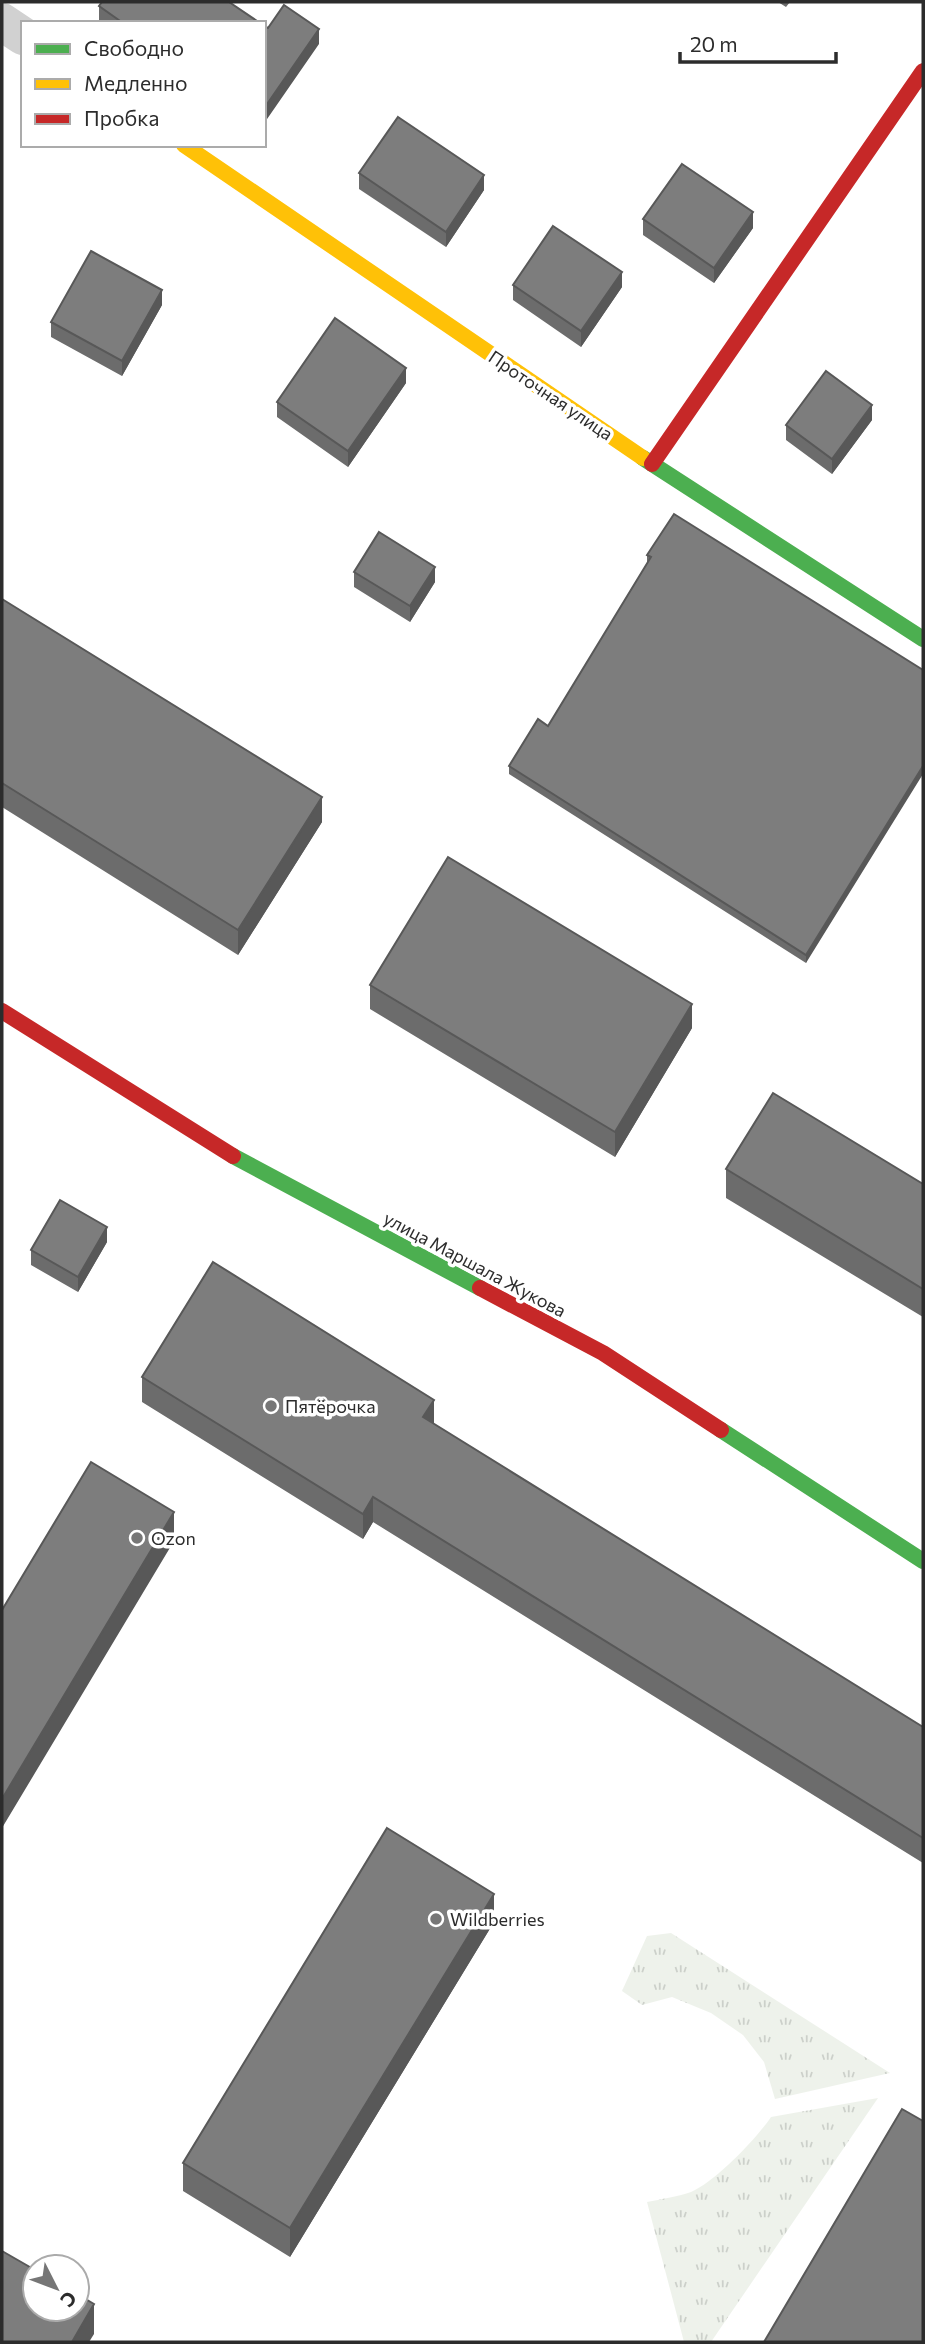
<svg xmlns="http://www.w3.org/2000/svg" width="925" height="2344" viewBox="0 0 925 2344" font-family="Commissioner,sans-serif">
	<defs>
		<pattern id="park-tufts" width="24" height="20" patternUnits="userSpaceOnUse" patternTransform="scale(1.75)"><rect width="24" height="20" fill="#eef2eb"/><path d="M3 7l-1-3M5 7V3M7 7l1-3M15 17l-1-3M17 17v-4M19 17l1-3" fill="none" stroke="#ccd0ca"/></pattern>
	</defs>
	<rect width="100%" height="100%" fill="#fff"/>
	<path fill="url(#park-tufts)" d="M 671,1933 L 890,2073 L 775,2099 L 764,2062 L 743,2035 L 711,2013 L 672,1997 L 642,2005 L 622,1991 L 647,1936 Z
		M 878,2098 L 711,2342 L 684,2342 L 647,2202 C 661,2199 677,2197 691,2192 C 715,2182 757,2138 771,2117 Z"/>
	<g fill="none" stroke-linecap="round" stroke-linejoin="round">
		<path stroke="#d1d1d1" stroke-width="38" d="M 2,22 L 23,36"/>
		<path stroke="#4caf50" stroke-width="16" d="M 643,458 L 923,639
			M 233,1156 L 480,1288
			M 721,1430 L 923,1561"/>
		<path stroke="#ffc107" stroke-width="16" d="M 184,145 L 643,458"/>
		<path stroke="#c62828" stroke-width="16" d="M 652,464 L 923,71
			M 2,1011 L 233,1156
			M 480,1288 L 603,1353 L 721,1430"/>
	</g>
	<path fill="#6c6c6c" d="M 778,2 L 790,2 L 786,7 Z
		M 99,6 L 260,23 L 101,23 L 99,21 Z
		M 359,173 L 484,190 L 446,247 L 359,189 Z
		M 643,219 L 753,228 L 714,283 L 643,235 Z
		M 513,285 L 622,287 L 581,347 L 513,300 Z
		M 162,305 L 122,376 L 51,337 L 51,322 Z
		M 406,383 L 348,467 L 277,417 L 277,402 Z
		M 872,420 L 832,474 L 786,440 L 786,425 Z
		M 647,555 L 923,670 L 806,963 L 509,774 L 509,766 L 548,726 L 647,563 Z
		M 354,572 L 435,582 L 410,622 L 354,587 Z
		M 2,599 L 322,822 L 238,955 L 2,807 Z
		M 370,985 L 692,1028 L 615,1157 L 370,1009 Z
		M 726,1169 L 923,1184 L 923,1317 L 726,1198 Z
		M 107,1242 L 78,1292 L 31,1265 L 31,1250 Z
		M 142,1377 L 434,1424 L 923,1727 L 923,1863 L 373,1522 L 363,1539 L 142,1402 Z
		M 494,1922 L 290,2257 L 183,2191 L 183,2163 Z"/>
	<path fill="#585858" d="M 319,29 L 319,44 L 265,122 L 265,107 Z
		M 484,175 L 484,190 L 446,247 L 446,232 Z
		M 753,212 L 753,228 L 714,283 L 714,268 Z
		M 622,272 L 622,287 L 581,347 L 581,331 Z
		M 162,290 L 162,305 L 122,376 L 122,361 Z
		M 406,368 L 406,383 L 348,467 L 348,451 Z
		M 872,405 L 872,420 L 832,474 L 832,459 Z
		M 435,567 L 435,582 L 410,622 L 410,606 Z
		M 923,766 L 923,774 L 806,963 L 806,955 Z
		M 322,797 L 322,822 L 238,955 L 238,930 Z
		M 692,1004 L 692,1028 L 615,1157 L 615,1132 Z
		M 107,1227 L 107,1242 L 78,1292 L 78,1277 Z
		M 434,1400 L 434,1424 L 423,1417 Z
		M 373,1497 L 373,1522 L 363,1539 L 363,1514 Z
		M 174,1512 L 174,1541 L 2,1828 L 2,1799 Z
		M 494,1894 L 494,1922 L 290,2257 L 290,2228 Z
		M 94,2304 L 94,2334 L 89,2342 L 72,2342 Z"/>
	<path fill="#7d7d7d" stroke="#585858" stroke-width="2" d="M 102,2 L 229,2 L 260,23 L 123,23 L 99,6 Z
		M 284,5 L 319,29 L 265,107 L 264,26 L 268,28 Z
		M 398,117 L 484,175 L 446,232 L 359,173 Z
		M 682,164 L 753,212 L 714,268 L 643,219 Z
		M 553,226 L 622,272 L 581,331 L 513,285 Z
		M 91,251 L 162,290 L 122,361 L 51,322 Z
		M 335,318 L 406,368 L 348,451 L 277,402 Z
		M 826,371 L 872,405 L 832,459 L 786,425 Z
		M 674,514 L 923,670 L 923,766 L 806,955 L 509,766 L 538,719 L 548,726 L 651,557 L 647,555 Z
		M 379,532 L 435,567 L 410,606 L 354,572 Z
		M 2,599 L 322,797 L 238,930 L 2,783 Z
		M 448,857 L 692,1004 L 615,1132 L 370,985 Z
		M 773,1093 L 923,1184 L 923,1289 L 726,1169 Z
		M 60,1200 L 107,1227 L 78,1277 L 31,1250 Z
		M 213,1262 L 434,1400 L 423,1417 L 923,1727 L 923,1838 L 373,1497 L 363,1514 L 142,1377 Z
		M 91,1462 L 174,1512 L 2,1799 L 2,1610 Z
		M 387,1828 L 494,1894 L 290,2228 L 183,2163 Z
		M 902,2109 L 923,2121 L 923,2342 L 764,2342 Z
		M 2,2251 L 35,2270 L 35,2309 L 77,2309 L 77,2294 L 94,2304 L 72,2342 L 2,2342 Z"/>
	<g fill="#767676" stroke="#fff" stroke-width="2.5">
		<circle cx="271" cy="1406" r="7"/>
		<circle cx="137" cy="1538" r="7"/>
		<circle cx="436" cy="1919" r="7"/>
	</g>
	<g text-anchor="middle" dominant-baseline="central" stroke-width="7" stroke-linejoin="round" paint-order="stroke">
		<g font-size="18" fill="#2c2c2c" stroke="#fff">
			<text transform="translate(551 395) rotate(34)">Проточная улица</text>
			<text transform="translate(475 1264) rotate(28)">улица Маршала Жукова</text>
		</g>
		<g font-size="18" fill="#2c2c2c" stroke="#fff" text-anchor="start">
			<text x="285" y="1406">Пятёрочка</text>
			<text x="151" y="1538">Ozon</text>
			<text x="450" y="1919">Wildberries</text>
		</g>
	</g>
	<rect width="925" height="2344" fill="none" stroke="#2c2c2c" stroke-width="7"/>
	<rect x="21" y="21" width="245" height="126" fill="#ffffff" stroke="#ababab" stroke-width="2"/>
	<rect x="35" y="44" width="35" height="10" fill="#4caf50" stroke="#ababab" stroke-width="2"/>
	<text x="84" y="56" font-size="21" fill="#2c2c2c">Свободно</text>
	<rect x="35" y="79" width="35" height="10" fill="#ffc107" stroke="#ababab" stroke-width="2"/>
	<text x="84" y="91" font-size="21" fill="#2c2c2c">Медленно</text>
	<rect x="35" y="114" width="35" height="10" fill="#c62828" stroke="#ababab" stroke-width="2"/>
	<text x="84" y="126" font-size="21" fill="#2c2c2c">Пробка</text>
	<g transform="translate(56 2288) rotate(132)"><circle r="33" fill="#ffffff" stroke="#ababab" stroke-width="2"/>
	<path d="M0-5L12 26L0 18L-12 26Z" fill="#767676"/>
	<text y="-10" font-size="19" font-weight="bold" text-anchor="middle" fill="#2c2c2c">С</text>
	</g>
	<path d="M680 52v10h156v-10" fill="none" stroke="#2c2c2c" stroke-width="3.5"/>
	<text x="690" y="52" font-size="21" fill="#2c2c2c" stroke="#ffffff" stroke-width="5" paint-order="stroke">20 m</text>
</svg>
